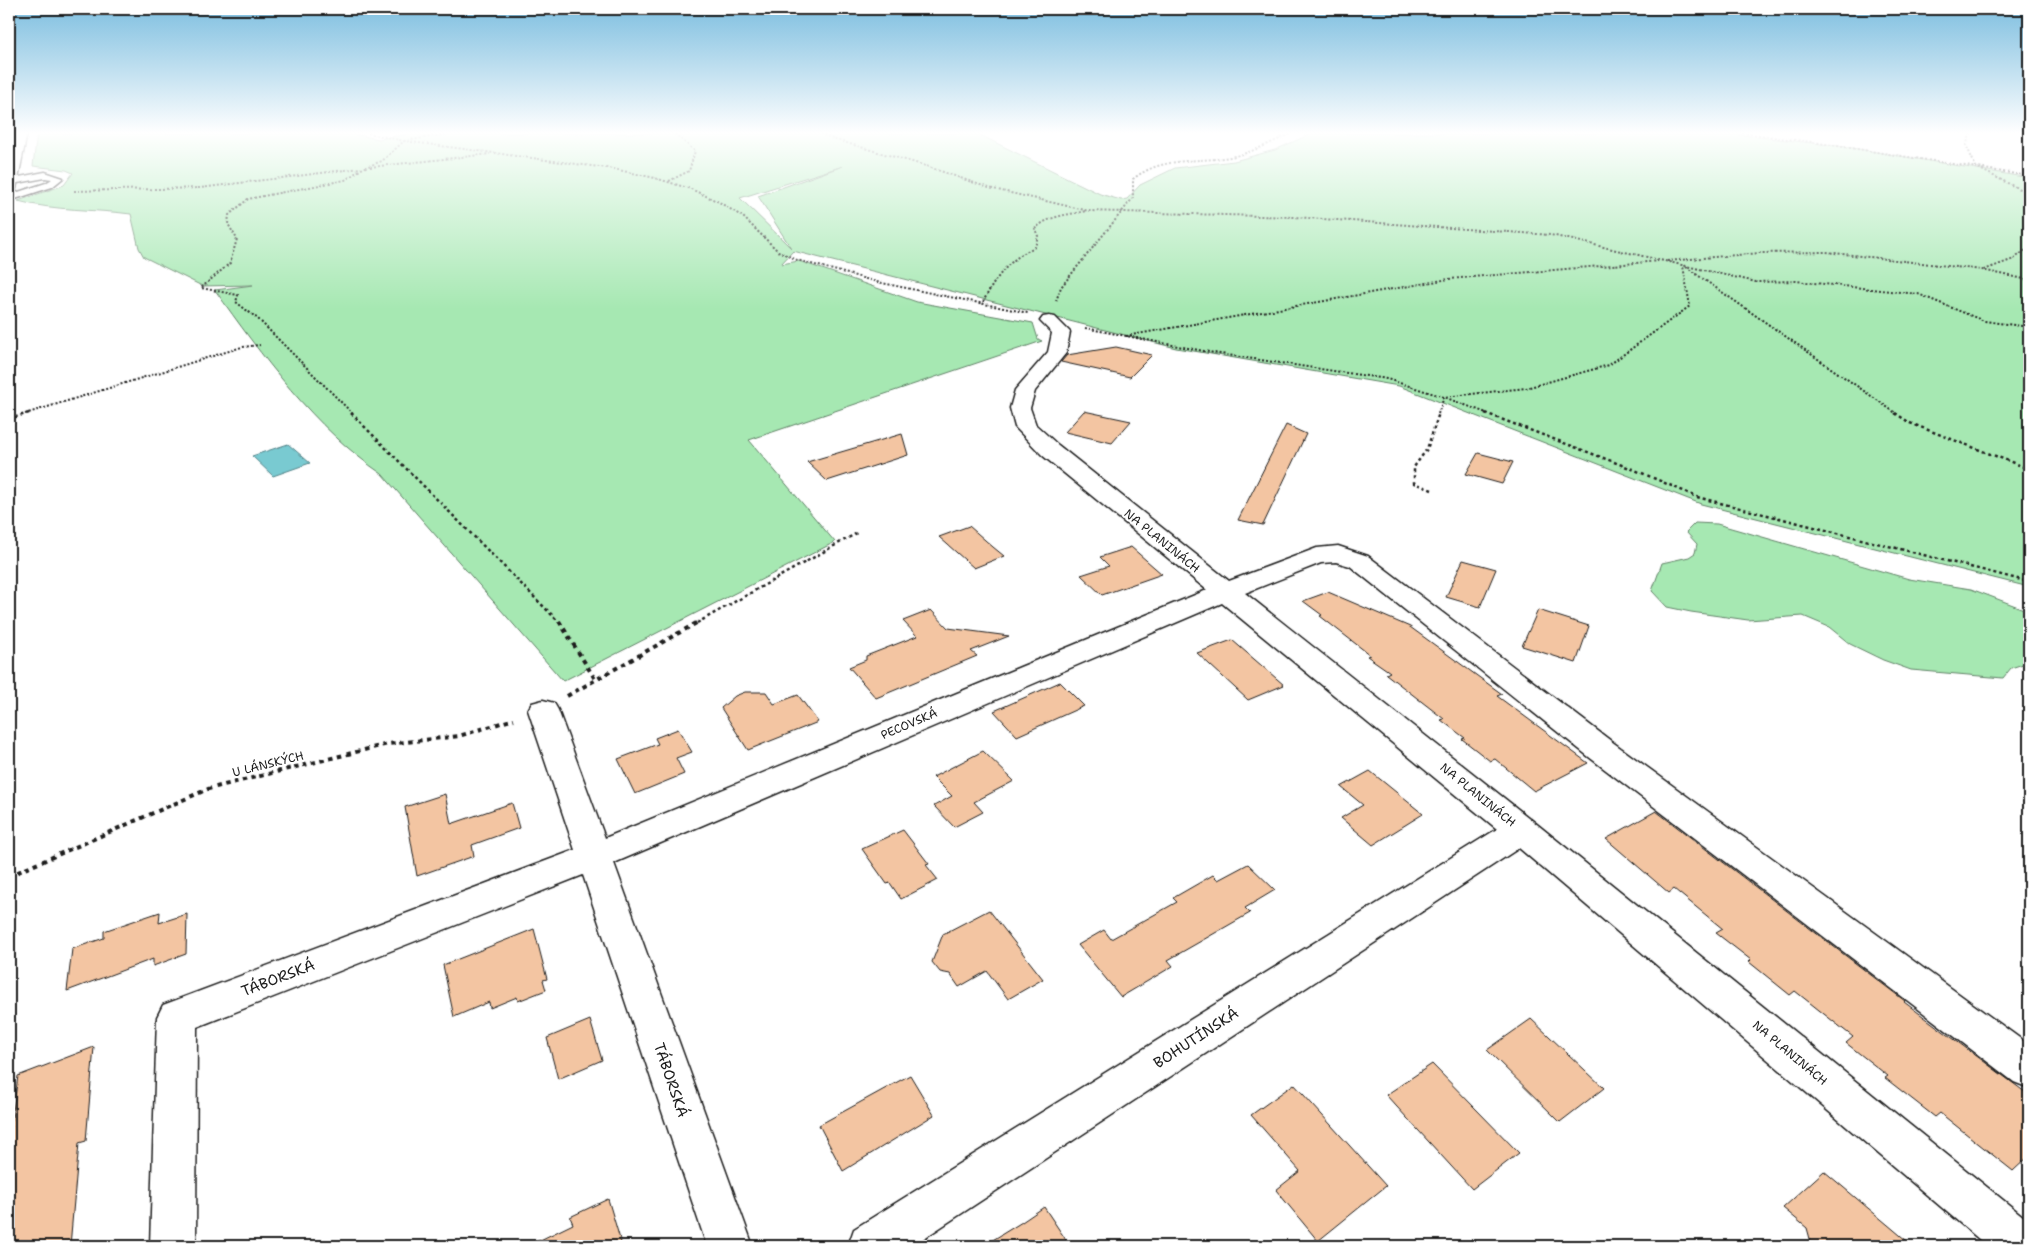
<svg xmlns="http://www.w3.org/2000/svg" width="2038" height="1255" viewBox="0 0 2038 1255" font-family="'Shantell Sans',sans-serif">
	<rect width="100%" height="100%" fill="#fff"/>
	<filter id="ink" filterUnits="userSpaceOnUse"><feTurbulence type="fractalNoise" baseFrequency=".02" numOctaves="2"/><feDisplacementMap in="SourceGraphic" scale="10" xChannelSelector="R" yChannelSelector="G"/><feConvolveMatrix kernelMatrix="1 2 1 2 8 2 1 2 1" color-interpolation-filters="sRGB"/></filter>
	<g filter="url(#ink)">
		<path fill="#a6e8b2" stroke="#618267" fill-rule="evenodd" d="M 37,133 L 348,133 L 379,139 L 413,133 L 976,133 L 1100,194 L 1121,200 L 1127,199 L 1140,185 L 1175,168 L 1234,161 L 1275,150 L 1313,133 L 1724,133 L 1847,147 L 2029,178 L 2029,587 L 1701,504 L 1399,386 L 1176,348 L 793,251 L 781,264 L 799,261 L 917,302 L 1033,323 L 1038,339 L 1042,341 L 749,440 L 835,542 L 563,681 L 382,474 C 315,429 261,355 215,290 L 253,285 L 202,286 L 144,257 L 139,248 L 131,214 C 94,209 55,211 18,201 L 64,185 L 73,173 L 66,170 L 33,166 ZM 843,166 L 758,196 L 791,248 L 740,198 Z
			M 1695,523 L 1717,524 L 1909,579 L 1971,589 L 2029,611 L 2029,662 L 2011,668 L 2003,678 L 1911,670 L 1883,660 L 1850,644 L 1829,627 L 1803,616 L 1748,620 L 1691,612 L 1667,607 L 1652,591 L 1662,563 L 1689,557 L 1695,553 L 1697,544 L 1686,532 Z"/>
		<path fill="#79cad1" stroke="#548489" d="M 288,444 L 310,463 L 273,476 L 252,456 Z"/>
		<path fill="#f3c5a2" stroke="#1c1c1c" d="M 1116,347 L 1152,355 L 1130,377 L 1061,362 L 1067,355 Z
			M 1084,411 L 1131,421 L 1112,443 L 1065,432 Z
			M 1286,425 L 1306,434 L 1263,525 L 1238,520 Z
			M 902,434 L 908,455 L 827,481 L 807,462 Z
			M 1478,453 L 1513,462 L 1502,484 L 1466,474 Z
			M 969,526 L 993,547 L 1004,556 L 974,568 L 939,537 Z
			M 1131,547 L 1162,574 L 1102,595 L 1081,575 L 1109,566 L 1100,557 Z
			M 1463,560 L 1496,569 L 1480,607 L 1446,597 Z
			M 1328,592 L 1410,627 L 1502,694 L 1497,696 L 1588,763 L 1534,791 L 1495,759 L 1490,761 L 1462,739 L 1465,738 L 1441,720 L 1444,719 L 1386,674 L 1390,672 L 1367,656 L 1370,655 L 1320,616 L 1322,615 L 1303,601 Z
			M 931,610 L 948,628 L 1009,636 L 971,651 L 977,656 L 876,698 L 849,667 L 866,660 L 866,656 L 917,636 L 903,621 Z
			M 1538,610 L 1589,626 L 1576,663 L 1522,646 Z
			M 1232,640 L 1284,685 L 1248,700 L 1197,653 Z
			M 1060,682 L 1084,706 L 1017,736 L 994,711 Z
			M 745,692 L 766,692 L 774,704 L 798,695 L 818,722 L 748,750 L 721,708 L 735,696 Z
			M 678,729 L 692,752 L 676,758 L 684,774 L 635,794 L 618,759 L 658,744 L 655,738 Z
			M 983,751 L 1014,781 L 974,802 L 983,812 L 954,827 L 934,806 L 952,796 L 933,777 Z
			M 1370,771 L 1423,814 L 1373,845 L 1341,818 L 1363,805 L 1341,787 Z
			M 445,794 L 451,824 L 512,803 L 519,828 L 472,845 L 474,856 L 417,876 L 405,807 Z
			M 1656,811 L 1905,1001 L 1904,1002 L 2029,1095 L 2029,1156 L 2013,1171 L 1940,1113 L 1935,1117 L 1885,1078 L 1888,1076 L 1846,1043 L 1853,1037 L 1795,991 L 1790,995 L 1749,962 L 1751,960 L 1716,933 L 1723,929 L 1674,889 L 1669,893 L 1606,839 Z
			M 903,830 L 929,864 L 926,865 L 938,880 L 901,899 L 890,883 L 887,884 L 862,849 Z
			M 1248,864 L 1275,890 L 1245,908 L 1250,913 L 1168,960 L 1173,966 L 1121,997 L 1078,945 L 1104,930 L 1111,939 L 1177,902 L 1173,898 L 1213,875 L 1218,880 Z
			M 989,910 L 1043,979 L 1008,999 L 987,971 L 959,987 L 950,974 L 940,972 L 932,962 L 943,934 Z
			M 160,912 L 159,923 L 187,914 L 186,954 L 153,966 L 153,959 L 67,991 L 72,949 L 104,938 L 104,931 Z
			M 534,929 L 547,979 L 543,980 L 546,990 L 518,1001 L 517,997 L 490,1008 L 489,1002 L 454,1017 L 443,965 Z
			M 1531,1019 L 1604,1088 L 1560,1122 L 1487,1050 Z
			M 590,1020 L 602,1060 L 558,1079 L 547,1038 Z
			M 94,1047 L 86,1141 L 79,1143 L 70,1246 L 9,1246 L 9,1139 L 18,1076 Z
			M 1432,1064 L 1519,1153 L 1472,1189 L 1386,1095 Z
			M 910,1075 L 934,1115 L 843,1171 L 819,1125 Z
			M 1294,1084 L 1386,1186 L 1318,1241 L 1276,1190 L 1300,1171 L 1251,1115 Z
			M 1824,1171 L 1913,1246 L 1812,1246 L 1807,1228 L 1783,1208 Z
			M 608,1199 L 622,1246 L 528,1246 L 573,1224 L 570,1217 Z
			M 1044,1207 L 1070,1246 L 983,1246 L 1022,1222 Z"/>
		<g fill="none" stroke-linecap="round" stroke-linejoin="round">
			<defs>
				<path id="lane" d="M 45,172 L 63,178 L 52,187 L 9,201 L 9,195 L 46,183 L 52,179 L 45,178 L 12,184 L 9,183 L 9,179 Z"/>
				<path id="street" d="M 1049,316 L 1055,317 L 1070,332 L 1066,353 L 1035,391 L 1030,408 L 1036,425 L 1058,445 L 1229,581 L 1317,548 L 1338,546 L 1368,556 L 1611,741 L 2029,1045 L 2029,1088 L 2014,1082 L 1589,757 L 1350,566 L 1336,562 L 1321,563 L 1245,593 L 1533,821 L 2029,1221 L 2029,1246 L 1987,1246 L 1519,848 L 912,1246 L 848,1246 L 854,1229 L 1497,829 L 1222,603 L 614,863 L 753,1246 L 707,1246 L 583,875 L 197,1027 L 196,1246 L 150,1246 L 157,1017 L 163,1005 L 575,850 L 528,710 L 532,703 L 543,700 L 554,703 L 558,710 L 605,838 L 1207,590 L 1042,455 L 1015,427 L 1010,408 L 1015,390 L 1048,352 L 1052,333 L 1040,321 L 1043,317 Z"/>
				<path id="secondary" d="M 15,133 L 27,133 L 16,189 L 9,193 L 9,160 Z"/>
			</defs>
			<use href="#lane" stroke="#1c1c1c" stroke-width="3"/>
			<use href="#street" stroke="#1c1c1c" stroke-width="3"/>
			<use href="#secondary" stroke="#1c1c1c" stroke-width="3"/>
			<path stroke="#1c1c1c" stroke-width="2" stroke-dasharray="2 2" stroke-linecap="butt" d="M 368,133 L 404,141 L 614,169 L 655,178 L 691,189 L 719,202 L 743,217 L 778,251 L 797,260 L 877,282 L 1028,313
				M 820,133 L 833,139 L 926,166 L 989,188 L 1089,211 L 1294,217 L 1551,235 L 1756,282 L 1796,281 L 1918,294 L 1984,321 L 2029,327
				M 1742,133 L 1819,143 L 2029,176
				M 1971,133 L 1966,145 L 1976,167 L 2029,194
				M 370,167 L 490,154
				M 669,181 L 689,171 L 695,151 L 674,133
				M 74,191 L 200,188 L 361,168
				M 1667,261 L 1760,253 L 1826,252 L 1982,270 L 2029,280
				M 1686,267 L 1897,414
				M 1984,270 L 2014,259 L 2029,247
				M 1056,301 L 1061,287 L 1133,198 L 1133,179 C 1162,156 1196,163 1230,157 C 1252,153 1272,142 1292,133
				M 983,302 C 996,277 1009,259 1035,247 L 1038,236 L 1035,229 C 1049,215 1068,215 1086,211
				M 1085,328 L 1214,353 L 1387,379 L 1444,397 L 1489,414
				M 1126,336 L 1449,279 L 1659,261
				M 25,414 L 242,347 L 260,345
				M 353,414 L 258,319 L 236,302 L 238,295 L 201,288 L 230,263 L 237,239 L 228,224 L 229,215 L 248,199 L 345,180 L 363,168 L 382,161 L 404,141 L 454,133
				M 1438,414 L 1444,397 L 1526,388 L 1609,365 L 1690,306 L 1683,266"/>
			<path stroke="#1c1c1c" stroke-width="2.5" stroke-dasharray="3 3" stroke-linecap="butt" d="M 351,413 L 560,623
				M 1485,413 L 1635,470 L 1697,497 L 2029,582
				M 1895,413 L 1910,423 L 2029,469
				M 9,419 L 29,413
				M 1432,490 L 1414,483 L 1414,467 L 1427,449 L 1439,413
				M 697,623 L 857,533"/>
			<path stroke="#1c1c1c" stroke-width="4" stroke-dasharray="4.5 4.5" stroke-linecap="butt" d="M 559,621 L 595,679
				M 567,696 L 700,621
				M 9,876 L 208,789 L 388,744 L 459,736 L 514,719"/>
			<use href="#lane" fill="#fff" fill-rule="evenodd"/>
			<use href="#street" fill="#fff" fill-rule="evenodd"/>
			<use href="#secondary" fill="#fff" fill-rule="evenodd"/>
		</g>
	</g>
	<linearGradient id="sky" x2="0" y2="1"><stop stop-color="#7bbddf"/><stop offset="0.43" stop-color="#fff"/><stop offset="1" stop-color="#fff" stop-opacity="0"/></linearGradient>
	<rect width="2038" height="309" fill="url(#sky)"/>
	<g text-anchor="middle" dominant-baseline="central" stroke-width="4" stroke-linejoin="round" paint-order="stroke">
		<g font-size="12" fill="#1c1c1c" stroke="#fff">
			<text transform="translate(1162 541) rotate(39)">NA PLANINÁCH</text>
			<text transform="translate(909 724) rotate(-23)">PECOVSKÁ</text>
			<text transform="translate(268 764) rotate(-14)">U LÁNSKÝCH</text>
			<text transform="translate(1478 795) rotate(39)">NA PLANINÁCH</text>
			<text transform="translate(1790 1053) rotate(40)">NA PLANINÁCH</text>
		</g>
		<g font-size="15" fill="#1c1c1c" stroke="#fff">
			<text transform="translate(278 978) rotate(-21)">TÁBORSKÁ</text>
			<text transform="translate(1196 1038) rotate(-33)">BOHUTÍNSKÁ</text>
			<text transform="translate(671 1080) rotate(71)">TÁBORSKÁ</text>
		</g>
	</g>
	<rect width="2038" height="1255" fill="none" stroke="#fff" stroke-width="30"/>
	<rect x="15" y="15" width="2008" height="1225" fill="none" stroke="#1c1c1c" stroke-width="2" filter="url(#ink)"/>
</svg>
